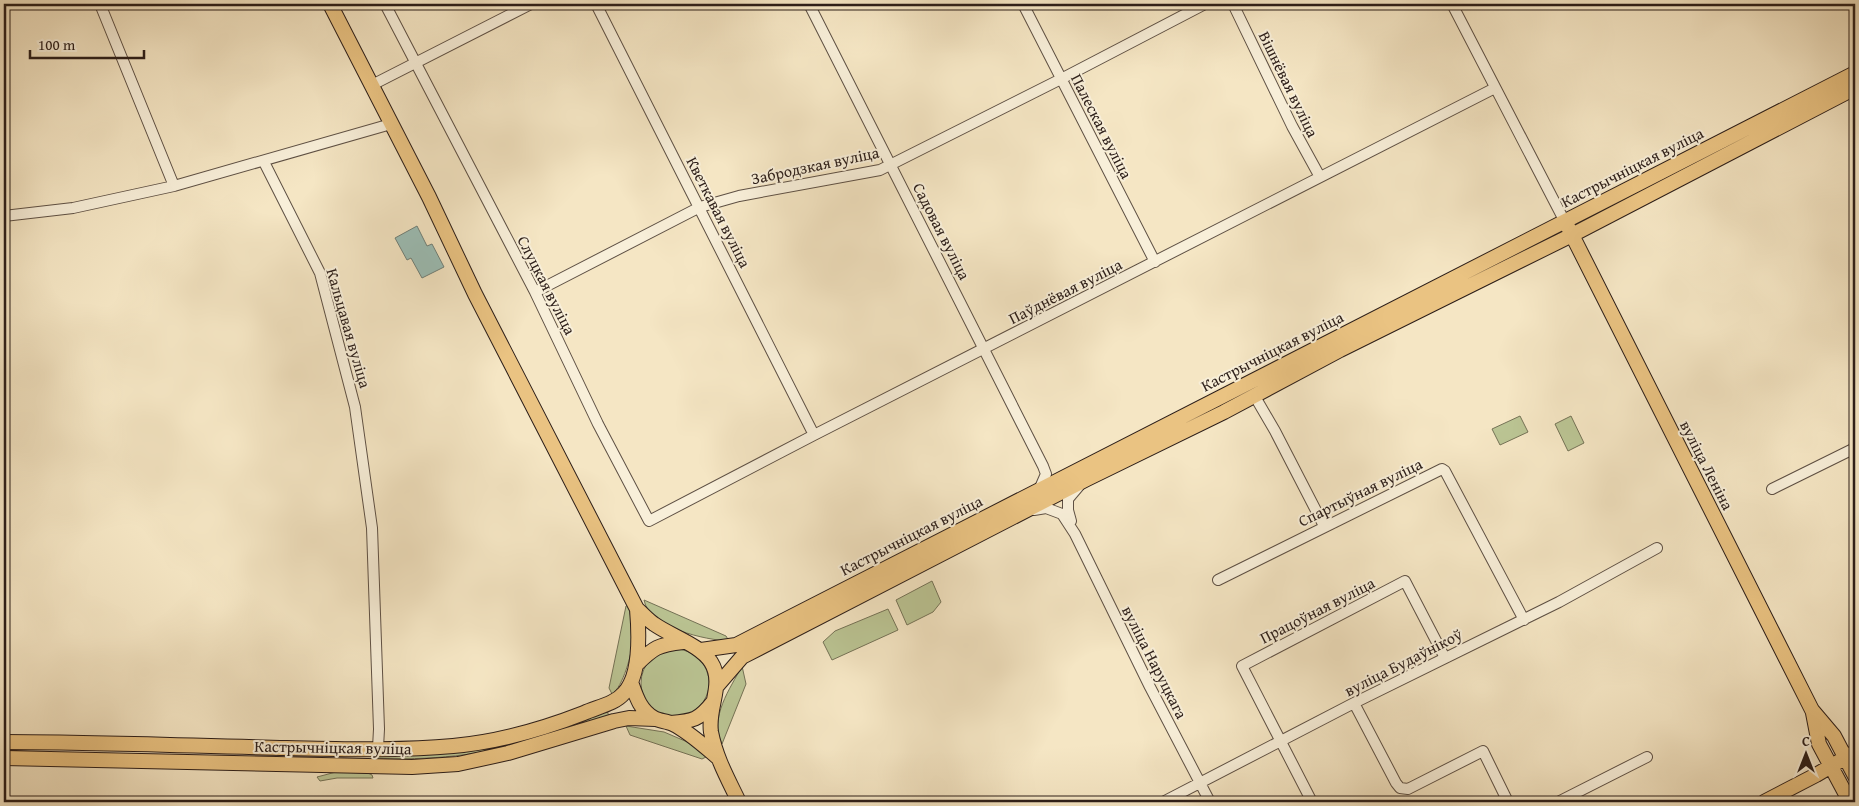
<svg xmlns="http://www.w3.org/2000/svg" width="1859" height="806" viewBox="0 0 1859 806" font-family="'Gentium Book Plus',serif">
	<rect width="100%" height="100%" fill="#f5e6c4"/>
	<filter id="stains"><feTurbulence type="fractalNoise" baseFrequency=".004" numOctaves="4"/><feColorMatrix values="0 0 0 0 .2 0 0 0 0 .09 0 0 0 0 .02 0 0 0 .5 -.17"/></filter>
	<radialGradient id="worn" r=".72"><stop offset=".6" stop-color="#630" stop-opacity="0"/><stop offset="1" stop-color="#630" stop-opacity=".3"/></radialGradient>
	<path fill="#bbc594" stroke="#747256" d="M 1520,416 L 1528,432 L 1500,445 L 1492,429 Z
		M 1571,416 L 1584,443 L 1568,451 L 1555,424 Z
		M 932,581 L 941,602 L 933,612 L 907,625 L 896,600 Z
		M 644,600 L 726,636 L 729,641 C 706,640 649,628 644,600 Z
		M 629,604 C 630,616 633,628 633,640 C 632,653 623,687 612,694 L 609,688 L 626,606 Z
		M 888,609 L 898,630 L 832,660 L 823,642 L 835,631 Z
		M641 683a34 34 0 1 1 68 0a34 34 0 1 1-68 0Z
		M 742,666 L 746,684 L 722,744 C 709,717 730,689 742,666 Z
		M 607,711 L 609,716 C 585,724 561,733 536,740 C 485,755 427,761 374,758 L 374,754 L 441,751 Z
		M 626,726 L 664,732 L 699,747 L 706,757 L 702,759 L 630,735 Z
		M 336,772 L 368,773 L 372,775 L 373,778 L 337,778 L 320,781 L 317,777 Z"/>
	<path fill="#9cbfb7" stroke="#6f7f78" d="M 417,226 L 427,246 L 432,244 L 444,267 L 422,278 L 411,258 L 407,260 L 395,238 Z"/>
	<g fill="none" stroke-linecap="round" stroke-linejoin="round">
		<defs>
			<path id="minor" d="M 100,4 L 174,186
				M 385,4 L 535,292 L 598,424 L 649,521 L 814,435 L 1495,88
				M 596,4 L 814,435
				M 809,4 L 1043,466 L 1046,474 L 1039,490
				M 1023,4 L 1155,262
				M 1233,4 L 1292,126 L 1320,177
				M 1452,4 L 1565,222
				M 372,85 L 531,4
				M 264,162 L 320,273 L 355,407 L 372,528 L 379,729 L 378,748
				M 4,216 L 73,208 L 174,186 L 391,124
				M 535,292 L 700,207 L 739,196 L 880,170 L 1061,79 L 1205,4
				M 1254,395 L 1275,431 L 1324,526
				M 1772,489 L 1855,448
				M 1034,510 L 1046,508 L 1062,514 L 1075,534 L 1150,687 L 1210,802
				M 1071,521 L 1068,510 L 1068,499 L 1079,486
				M 1218,580 L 1442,469 L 1445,471 L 1524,620
				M 1354,703 L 1396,783 L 1400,788 L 1408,789 L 1483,751 L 1508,802
				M 1163,802 L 1354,703 L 1559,602 L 1657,548
				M 1312,802 L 1242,666 L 1405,581 L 1445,658
				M 1558,802 L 1647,757"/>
			<path id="major" d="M 1568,227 L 1812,710 L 1834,736 L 1855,776
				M 637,609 C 643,614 648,620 654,624 C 671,636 700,645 711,662 C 725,684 707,708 711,732 C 716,758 728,779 739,802
				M 701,650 L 736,645 L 1855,73
				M 636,665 C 654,647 658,645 683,642
				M 631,682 C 636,696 640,710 654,718 C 659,721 667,721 673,724 C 689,732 703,745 717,757
				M 717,686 L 742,657 L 1087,479 L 1224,412 L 1340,350 L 1572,235 L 1855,88
				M 1813,713 L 1819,744 L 1850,802
				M 671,723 C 693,721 699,720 713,702
				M 4,742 C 98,742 193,746 287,748 C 342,749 398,751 453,746 C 498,742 543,729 584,713 C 597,707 615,704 624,693 C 641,675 639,632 637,609 L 475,294 L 429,197 L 330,4
				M 4,758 L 412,767 L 458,764 L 508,753 L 614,721 L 629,718 L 655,719
				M 1764,802 L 1816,775 L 1855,752"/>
		</defs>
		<use href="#minor" stroke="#5e5044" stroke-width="12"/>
		<use href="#major" stroke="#2c1e19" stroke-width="16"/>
		<use href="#minor" stroke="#f8efd9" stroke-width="10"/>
		<use href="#major" stroke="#eac382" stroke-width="14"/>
	</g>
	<g text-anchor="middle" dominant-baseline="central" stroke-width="4" stroke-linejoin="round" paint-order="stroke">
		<g font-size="16" fill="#2c1e19" stroke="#f8efd9">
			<text transform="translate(1289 84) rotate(64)">Вішнёвая вуліца</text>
			<text transform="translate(1102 126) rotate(63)">Палеская вуліца</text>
			<text transform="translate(815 165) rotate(-12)">Забродзкая вуліца</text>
			<text transform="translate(1632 167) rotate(-27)">Кастрычніцкая вуліца</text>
			<text transform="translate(719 212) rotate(63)">Кветкавая вуліца</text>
			<text transform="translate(942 231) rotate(63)">Садовая вуліца</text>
			<text transform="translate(547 285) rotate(63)">Слуцкая вуліца</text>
			<text transform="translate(1065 291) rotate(-27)">Паўднёвая вуліца</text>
			<text transform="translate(349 328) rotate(74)">Кальцавая вуліца</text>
			<text transform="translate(1272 351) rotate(-27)">Кастрычніцкая вуліца</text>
			<text transform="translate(1707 465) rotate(63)">вуліца Леніна</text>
			<text transform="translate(1360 492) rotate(-26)">Спартыўная вуліца</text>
			<text transform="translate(911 535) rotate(-27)">Кастрычніцкая вуліца</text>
			<text transform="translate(1317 610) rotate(-27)">Працоўная вуліца</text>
			<text transform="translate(1155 662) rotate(63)">вуліца Наруцкага</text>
			<text transform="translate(1403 662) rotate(-27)">вуліца Будаўнікоў</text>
			<text transform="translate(333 747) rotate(1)">Кастрычніцкая вуліца</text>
		</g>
	</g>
	<rect width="1859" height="806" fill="none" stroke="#f5e6c4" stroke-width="20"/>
	<rect x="5" y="5" width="1849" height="796" fill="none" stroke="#2c1e19" stroke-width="2.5"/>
	<rect x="10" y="10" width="1839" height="786" fill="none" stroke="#2c1e19"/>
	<g transform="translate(1806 754)" stroke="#f8efd9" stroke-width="4" paint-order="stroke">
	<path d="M0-4L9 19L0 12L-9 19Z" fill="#2c1e19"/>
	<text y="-8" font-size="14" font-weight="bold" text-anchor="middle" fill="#2c1e19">С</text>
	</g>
	<path d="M30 50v8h114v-8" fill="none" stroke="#2c1e19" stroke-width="2.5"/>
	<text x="38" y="50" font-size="15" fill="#2c1e19" stroke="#f8efd9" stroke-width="4" paint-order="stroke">100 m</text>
	<rect width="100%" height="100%" filter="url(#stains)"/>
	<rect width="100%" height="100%" fill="url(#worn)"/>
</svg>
